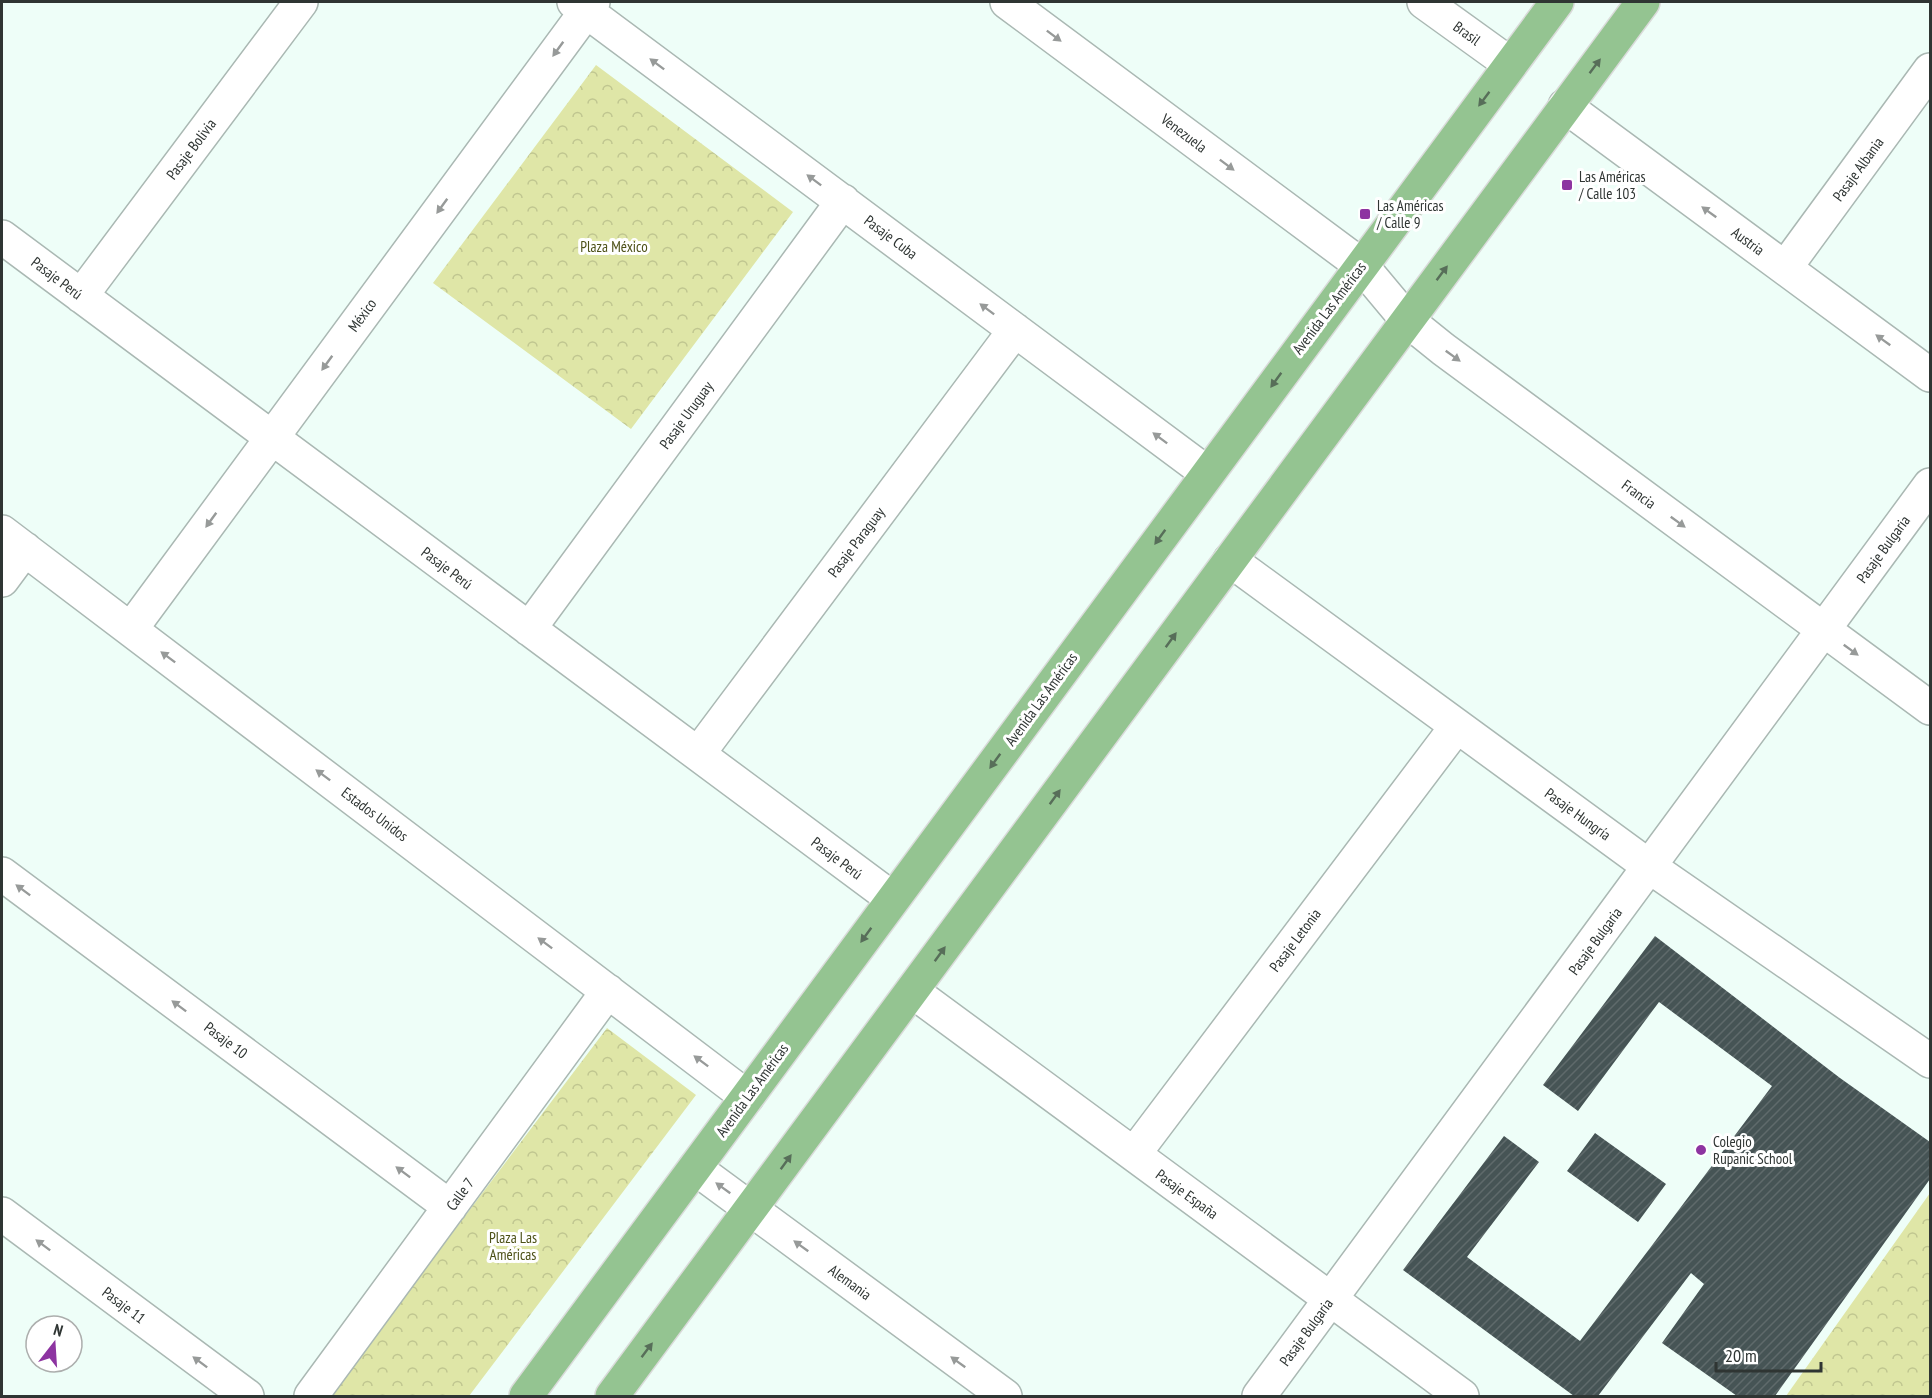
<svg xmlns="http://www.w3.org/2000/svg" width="1932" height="1398" viewBox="0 0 1932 1398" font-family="'PT Sans Narrow',sans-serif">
	<defs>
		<pattern id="park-crowns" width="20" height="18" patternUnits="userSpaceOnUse" patternTransform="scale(1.5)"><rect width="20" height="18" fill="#dfe6a7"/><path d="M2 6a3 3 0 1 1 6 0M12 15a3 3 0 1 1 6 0" fill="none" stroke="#c0c690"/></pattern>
		<pattern id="building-hatch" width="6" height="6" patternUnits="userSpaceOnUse" patternTransform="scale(1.5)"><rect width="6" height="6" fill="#465455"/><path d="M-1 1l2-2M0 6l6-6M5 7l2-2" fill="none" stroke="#5f6a6b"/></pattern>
	</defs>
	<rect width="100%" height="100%" fill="#eefef8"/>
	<path fill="url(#park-crowns)" d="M 596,65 L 793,212 L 631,429 L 433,283 Z
		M 607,1028 L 696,1095 L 469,1396 L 329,1396 Z
		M 1930,1193 L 1930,1396 L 1786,1396 Z"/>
	<path fill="url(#building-hatch)" d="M 1655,936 L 1840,1078 L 1930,1142 L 1930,1179 L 1775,1396 L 1737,1396 L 1662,1343 L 1704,1284 L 1691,1273 L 1598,1396 L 1574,1396 L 1403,1270 L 1504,1136 L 1539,1162 L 1467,1257 L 1580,1341 L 1772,1086 L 1659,1002 L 1578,1111 L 1543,1085 Z
		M 1595,1133 L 1666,1184 L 1638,1222 L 1567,1171 Z"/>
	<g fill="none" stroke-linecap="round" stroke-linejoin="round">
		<defs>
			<path id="minor" d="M 574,2 L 1207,473
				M 1007,2 L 1361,265 L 1407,320 L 1443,349 L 1930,708
				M 1424,2 L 1510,64
				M 1565,106 L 1930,375
				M 2,237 L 893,899
				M 1785,268 L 1930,70
				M 81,296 L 301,2
				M 2,532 L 747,1097
				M 1230,560 L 1650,867 L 1930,1061
				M 2,580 L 25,549
				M 131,629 L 593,2
				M 529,629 L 843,201
				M 698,754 L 1015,330
				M 2,874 L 450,1207
				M 912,991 L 1462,1396
				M 1134,1154 L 1457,726
				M 695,1168 L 1005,1396
				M 2,1214 L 247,1396
				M 311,1396 L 608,991
				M 1259,1396 L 1930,485"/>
			<path id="primary" d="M 526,1396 L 1557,2
				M 612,1396 L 1643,2"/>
		</defs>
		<use href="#minor" stroke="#aab8b3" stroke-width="36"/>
		<use href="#primary" stroke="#dadbda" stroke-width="36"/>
		<use href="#minor" stroke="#fff" stroke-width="33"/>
		<use href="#primary" stroke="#94c491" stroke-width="33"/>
	</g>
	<defs><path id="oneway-solid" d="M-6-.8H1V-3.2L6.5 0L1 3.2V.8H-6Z" transform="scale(1.5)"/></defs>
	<g fill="#979a99">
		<use href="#oneway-solid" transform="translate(1054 36) rotate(37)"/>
		<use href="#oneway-solid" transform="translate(558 49) rotate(126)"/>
		<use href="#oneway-solid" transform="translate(657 64) rotate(-143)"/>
		<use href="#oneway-solid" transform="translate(1227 165) rotate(37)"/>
		<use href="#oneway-solid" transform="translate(814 180) rotate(-143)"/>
		<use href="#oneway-solid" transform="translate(442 206) rotate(126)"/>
		<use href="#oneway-solid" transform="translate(1709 212) rotate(-144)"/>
		<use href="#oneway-solid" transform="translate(987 309) rotate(-143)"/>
		<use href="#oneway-solid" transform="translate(1883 340) rotate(-144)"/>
		<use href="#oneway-solid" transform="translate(1453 356) rotate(36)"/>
		<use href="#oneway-solid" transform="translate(327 363) rotate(126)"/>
		<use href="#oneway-solid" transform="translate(1160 438) rotate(-143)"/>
		<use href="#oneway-solid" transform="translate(211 520) rotate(126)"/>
		<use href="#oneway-solid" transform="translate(1678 522) rotate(36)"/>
		<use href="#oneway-solid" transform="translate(1851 650) rotate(36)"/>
		<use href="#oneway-solid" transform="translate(168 657) rotate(-143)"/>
		<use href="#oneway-solid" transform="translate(323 775) rotate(-143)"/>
		<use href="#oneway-solid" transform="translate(23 890) rotate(-143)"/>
		<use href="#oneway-solid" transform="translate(545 943) rotate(-143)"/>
		<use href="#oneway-solid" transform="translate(179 1006) rotate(-143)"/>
		<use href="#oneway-solid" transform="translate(701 1061) rotate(-143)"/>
		<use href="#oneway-solid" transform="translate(403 1172) rotate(-143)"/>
		<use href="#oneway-solid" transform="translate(723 1188) rotate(-144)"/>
		<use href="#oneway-solid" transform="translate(43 1245) rotate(-143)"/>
		<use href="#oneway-solid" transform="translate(801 1246) rotate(-144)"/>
		<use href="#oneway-solid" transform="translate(200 1362) rotate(-143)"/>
		<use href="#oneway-solid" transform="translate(958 1362) rotate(-144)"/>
	</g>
	<g fill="#576e59">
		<use href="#oneway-solid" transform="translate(1595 66) rotate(-53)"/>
		<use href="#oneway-solid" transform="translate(1484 99) rotate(127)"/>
		<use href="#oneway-solid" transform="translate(1442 273) rotate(-53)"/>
		<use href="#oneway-solid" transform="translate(1276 380) rotate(126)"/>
		<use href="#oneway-solid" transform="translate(1160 537) rotate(126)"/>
		<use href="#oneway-solid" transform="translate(1171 640) rotate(-54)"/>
		<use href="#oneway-solid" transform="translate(995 761) rotate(126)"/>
		<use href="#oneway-solid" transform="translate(1055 797) rotate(-54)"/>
		<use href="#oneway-solid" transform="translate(866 935) rotate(126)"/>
		<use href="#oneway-solid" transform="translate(940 954) rotate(-54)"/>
		<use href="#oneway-solid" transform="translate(786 1162) rotate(-54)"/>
		<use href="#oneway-solid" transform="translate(647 1350) rotate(-53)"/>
	</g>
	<g fill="#8d34a1" stroke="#fff" stroke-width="2">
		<rect x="1561" y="179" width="12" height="12" rx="3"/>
		<rect x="1359" y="208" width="12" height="12" rx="3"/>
		<circle cx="1701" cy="1150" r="6"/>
	</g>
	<g text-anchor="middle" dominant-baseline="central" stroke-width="6" stroke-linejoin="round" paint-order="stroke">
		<g font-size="15" fill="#2f3533" stroke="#fff">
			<text transform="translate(1467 33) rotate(36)">Brasil</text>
			<text transform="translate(1184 133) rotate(37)">Venezuela</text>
			<text transform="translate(191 149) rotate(-53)">Pasaje Bolivia</text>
			<text transform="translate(1858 169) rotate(-54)">Pasaje Albania</text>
			<text transform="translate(891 237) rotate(37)">Pasaje Cuba</text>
			<text transform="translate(1748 241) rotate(36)">Austria</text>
			<text transform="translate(57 278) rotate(37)">Pasaje Perú</text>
			<text transform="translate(1329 308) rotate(-53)">Avenida Las Américas</text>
			<text transform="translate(362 315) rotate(-54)">México</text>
			<text transform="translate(686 415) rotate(-54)">Pasaje Uruguay</text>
			<text transform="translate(1639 494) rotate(36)">Francia</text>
			<text transform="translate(856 542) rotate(-53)">Pasaje Paraguay</text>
			<text transform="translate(1883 549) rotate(-54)">Pasaje Bulgaria</text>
			<text transform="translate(447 568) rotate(37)">Pasaje Perú</text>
			<text transform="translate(1041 699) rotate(-54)">Avenida Las Américas</text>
			<text transform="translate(375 814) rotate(37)">Estados Unidos</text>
			<text transform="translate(1578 814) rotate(36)">Pasaje Hungría</text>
			<text transform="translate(837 858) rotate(37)">Pasaje Perú</text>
			<text transform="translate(1295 940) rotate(-53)">Pasaje Letonia</text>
			<text transform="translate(1595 941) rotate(-54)">Pasaje Bulgaria</text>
			<text transform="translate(226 1040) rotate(37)">Pasaje 10</text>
			<text transform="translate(752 1090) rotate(-54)">Avenida Las Américas</text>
			<text transform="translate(460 1194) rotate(-54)">Calle 7</text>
			<text transform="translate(1187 1194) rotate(36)">Pasaje España</text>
			<text transform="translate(850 1282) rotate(36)">Alemania</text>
			<text transform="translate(124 1305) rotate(37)">Pasaje 11</text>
			<text transform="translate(1306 1332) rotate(-54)">Pasaje Bulgaria</text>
		</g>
		<g font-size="15" fill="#2f3533" stroke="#fff" text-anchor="start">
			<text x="1579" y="176">Las Américas<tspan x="1579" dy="17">/ Calle 103</tspan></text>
			<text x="1377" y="205">Las Américas<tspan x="1377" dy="17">/ Calle 9</tspan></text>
			<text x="1713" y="1141">Colegio<tspan x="1713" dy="17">Rupanic School</tspan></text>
		</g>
		<g font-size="15" fill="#4d5118" stroke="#fff">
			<text x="614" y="246">Plaza México</text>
			<text x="513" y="1237">Plaza Las<tspan x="513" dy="17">Américas</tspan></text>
		</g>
	</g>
	<rect width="1932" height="1398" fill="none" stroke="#2f3533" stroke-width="6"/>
	<g transform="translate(54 1344) rotate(17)"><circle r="28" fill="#ffffff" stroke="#acaead" stroke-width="1.5"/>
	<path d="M0-4.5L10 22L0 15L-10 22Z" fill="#8d34a1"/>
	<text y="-9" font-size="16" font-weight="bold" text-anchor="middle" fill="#2f3533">N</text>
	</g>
	<path d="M1716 1362v9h105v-9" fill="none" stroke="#2f3533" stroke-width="3"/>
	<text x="1725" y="1362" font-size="18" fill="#2f3533" stroke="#ffffff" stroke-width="4.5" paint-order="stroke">20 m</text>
</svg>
